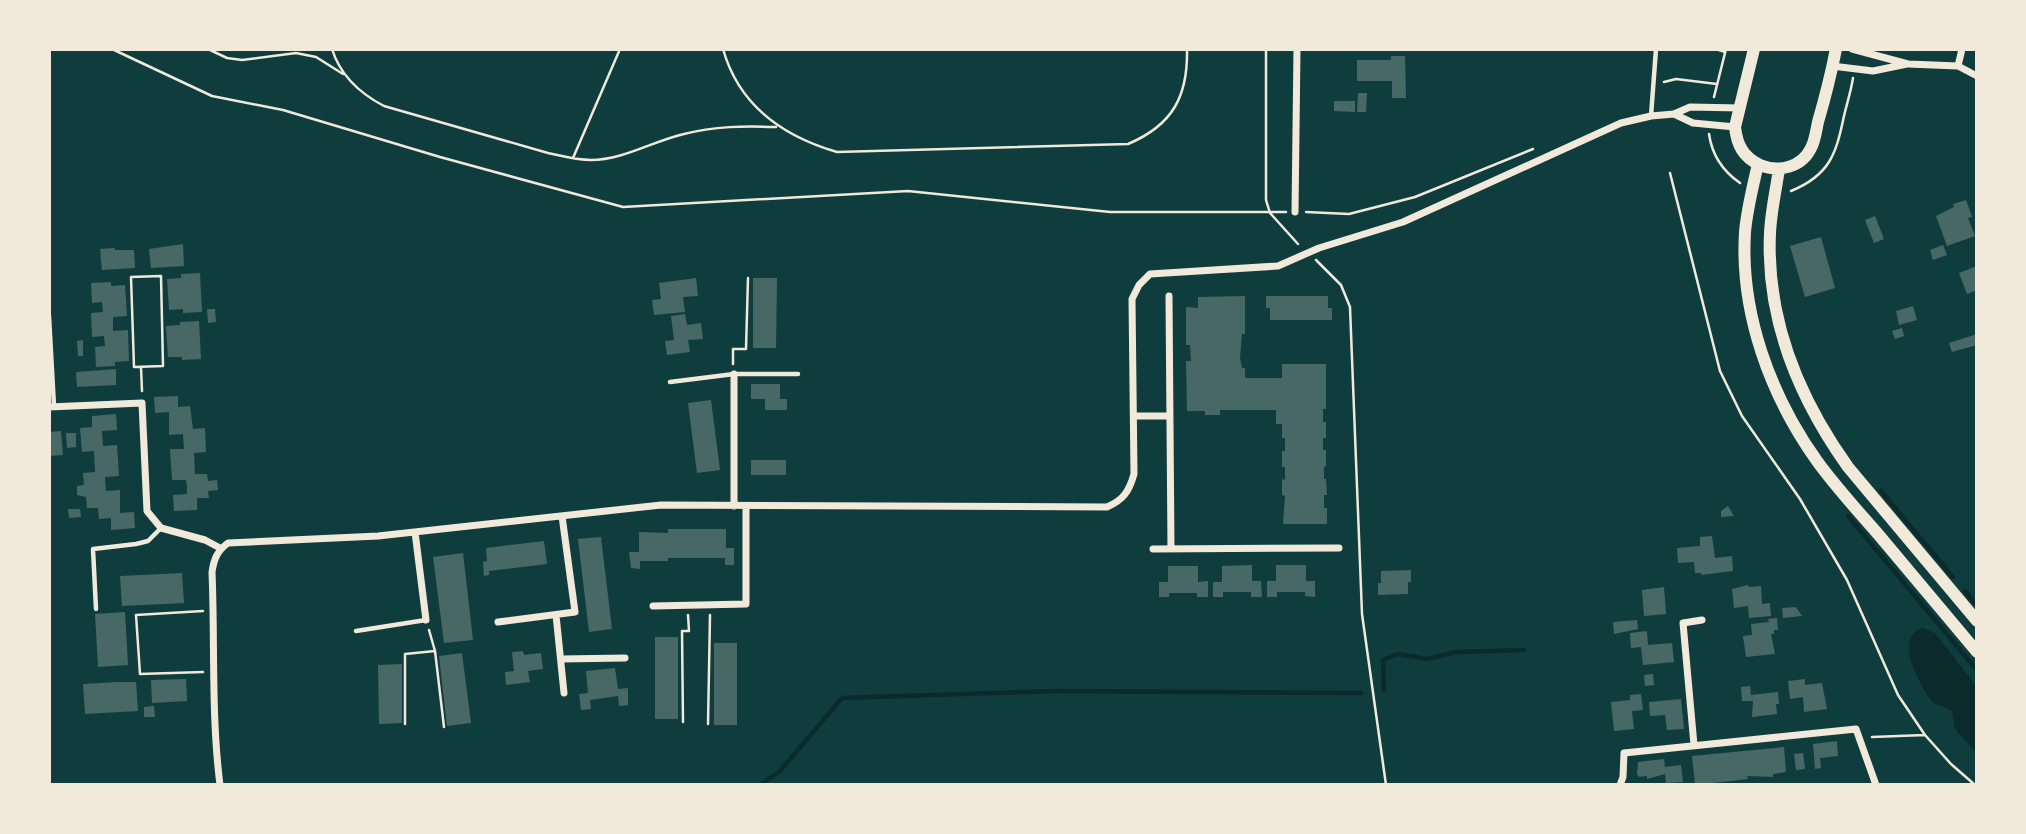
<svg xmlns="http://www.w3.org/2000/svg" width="2026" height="834" viewBox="0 0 2026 834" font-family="Rubik,sans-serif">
	<rect width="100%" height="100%" fill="#0f3d3e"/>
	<path fill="#0a2a2b" d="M 1923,628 L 1935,633 L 1977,687 L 1977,754 L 1955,729 L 1952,711 C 1946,706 1936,706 1932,701 C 1920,686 1892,636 1923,628 Z"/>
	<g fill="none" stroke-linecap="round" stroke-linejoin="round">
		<path stroke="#0a2a2b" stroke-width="4.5" d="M 1881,491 L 1953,577
			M 1848,516 L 1977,670
			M 1965,591 L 1977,606
			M 1384,690 L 1383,660 L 1398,654 L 1427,659 L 1456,652 L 1524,650
			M 760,785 L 780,771 L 842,698 L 1057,691 L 1361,693"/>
	</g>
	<path fill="#486865" d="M 1391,56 L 1405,56 L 1406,98 L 1392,98 L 1392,81 L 1357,81 L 1357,60 L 1391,60 Z
		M 1358,93 L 1367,93 L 1366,112 L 1357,112 Z
		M 1334,101 L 1355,101 L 1355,112 L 1334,111 Z
		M 1966,200 L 1972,217 L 1968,218 L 1975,236 L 1947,246 L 1936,216 L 1954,207 L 1953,204 Z
		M 1875,216 L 1884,239 L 1874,243 L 1865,220 Z
		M 1821,237 L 1835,288 L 1805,297 L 1790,246 Z
		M 183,244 L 184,266 L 151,268 L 149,249 Z
		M 1943,245 L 1947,255 L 1933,260 L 1930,250 Z
		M 115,248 L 115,250 L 134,250 L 135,268 L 102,270 L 100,249 Z
		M 1977,266 L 1977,290 L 1967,294 L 1959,273 Z
		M 200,273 L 202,312 L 183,313 L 183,309 L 169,310 L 167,279 L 181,278 L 181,274 Z
		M 696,278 L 698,296 L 683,297 L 685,312 L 654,315 L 652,300 L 661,299 L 659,283 Z
		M 753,278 L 777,278 L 776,348 L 753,348 Z
		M 111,282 L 111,286 L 125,285 L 127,316 L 113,317 L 113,331 L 128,330 L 129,361 L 115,362 L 115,366 L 96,367 L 95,347 L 105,346 L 104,336 L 92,337 L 91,313 L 103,312 L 102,302 L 92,303 L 91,283 Z
		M 1245,296 L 1245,334 L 1242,334 L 1240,358 L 1242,368 L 1245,368 L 1245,378 L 1282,378 L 1282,364 L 1326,364 L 1326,409 L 1323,409 L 1323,422 L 1326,422 L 1326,438 L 1323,438 L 1323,450 L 1326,450 L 1326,466 L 1324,467 L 1324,479 L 1326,479 L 1327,495 L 1324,495 L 1324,508 L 1327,508 L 1327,524 L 1283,524 L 1285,496 L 1282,495 L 1282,479 L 1285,480 L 1285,467 L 1282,467 L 1282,451 L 1285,451 L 1285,438 L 1282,438 L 1282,424 L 1276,424 L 1276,410 L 1220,410 L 1220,415 L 1205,415 L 1205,411 L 1187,411 L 1186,361 L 1191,361 L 1190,345 L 1186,345 L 1186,307 L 1198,308 L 1198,297 Z
		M 1266,296 L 1328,296 L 1328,308 L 1332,308 L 1332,320 L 1270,320 L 1270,308 L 1266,308 Z
		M 1913,306 L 1917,320 L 1899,325 L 1896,311 Z
		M 207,309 L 215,309 L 216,322 L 208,323 Z
		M 685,314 L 687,325 L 701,323 L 703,339 L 688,340 L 690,352 L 667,355 L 665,341 L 674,340 L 671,316 Z
		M 199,321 L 201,359 L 182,360 L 182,357 L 168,357 L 166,326 L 180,325 L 180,322 Z
		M 1902,328 L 1904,336 L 1895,339 L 1892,331 Z
		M 1977,334 L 1977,345 L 1952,352 L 1949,343 Z
		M 83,340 L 83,356 L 78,356 L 77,341 Z
		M 116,369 L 116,385 L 77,387 L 76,372 Z
		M 751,384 L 780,384 L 780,399 L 787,399 L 787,410 L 765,410 L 765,399 L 751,399 Z
		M 178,396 L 178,407 L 190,406 L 193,429 L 205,428 L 206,452 L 194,453 L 195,474 L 207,474 L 208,481 L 217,480 L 218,490 L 208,491 L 209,498 L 197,498 L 197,510 L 174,511 L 173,495 L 187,494 L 187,487 L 186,480 L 172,480 L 170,449 L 184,449 L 183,434 L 169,435 L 169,412 L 155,413 L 154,397 Z
		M 711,400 L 720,470 L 697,473 L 688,403 Z
		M 116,414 L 117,430 L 102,431 L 103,446 L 117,445 L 119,476 L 105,477 L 106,491 L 120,490 L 120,513 L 134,512 L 135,528 L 111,530 L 111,518 L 99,519 L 98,508 L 87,508 L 86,497 L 77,495 L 77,486 L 84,485 L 83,473 L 95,472 L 94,451 L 82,452 L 80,428 L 92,427 L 92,416 Z
		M 61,431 L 63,455 L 49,456 L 49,432 Z
		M 66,433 L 76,433 L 76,447 L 67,448 Z
		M 751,460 L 786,460 L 786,475 L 751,475 Z
		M 1728,506 L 1734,516 L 1721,517 L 1721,511 Z
		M 68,509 L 80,509 L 81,517 L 69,518 Z
		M 668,529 L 726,529 L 726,548 L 734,548 L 734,565 L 725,565 L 725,558 L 668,558 L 668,561 L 640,561 L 640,569 L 631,568 L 629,552 L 639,552 L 639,532 L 668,533 Z
		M 1712,536 L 1715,558 L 1732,556 L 1733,571 L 1701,575 L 1701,573 L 1695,573 L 1694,562 L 1678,563 L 1677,548 L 1700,546 L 1700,537 Z
		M 601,537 L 612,629 L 589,632 L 578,539 Z
		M 544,541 L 547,564 L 489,571 L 489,575 L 484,576 L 483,562 L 487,561 L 486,548 Z
		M 463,553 L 473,640 L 444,643 L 433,557 Z
		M 1252,565 L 1252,581 L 1261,581 L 1262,597 L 1251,597 L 1251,592 L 1223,592 L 1223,597 L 1213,597 L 1213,582 L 1222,582 L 1222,566 Z
		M 1276,565 L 1306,565 L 1306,581 L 1315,581 L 1315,597 L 1305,596 L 1305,592 L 1277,592 L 1277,597 L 1267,597 L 1267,581 L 1276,581 Z
		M 1168,566 L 1198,566 L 1198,582 L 1208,581 L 1208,597 L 1197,597 L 1197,593 L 1169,593 L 1169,597 L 1159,597 L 1159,582 L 1168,582 Z
		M 1411,570 L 1411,582 L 1408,582 L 1408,594 L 1378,595 L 1378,583 L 1381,583 L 1381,571 Z
		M 182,573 L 184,603 L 122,606 L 120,576 Z
		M 1748,585 L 1749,587 L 1761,586 L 1762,604 L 1770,603 L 1771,616 L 1749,618 L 1748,606 L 1734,608 L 1732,589 Z
		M 1664,587 L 1666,614 L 1644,616 L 1642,590 Z
		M 1796,607 L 1802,616 L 1783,618 L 1782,608 Z
		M 125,612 L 128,665 L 98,667 L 95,614 Z
		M 1777,618 L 1778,630 L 1774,630 L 1774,634 L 1771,634 L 1775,654 L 1746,657 L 1743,636 L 1752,635 L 1751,624 L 1769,622 L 1768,619 Z
		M 1637,620 L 1638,629 L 1614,634 L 1613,622 Z
		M 1647,631 L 1648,645 L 1672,643 L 1674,662 L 1643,665 L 1641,647 L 1631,648 L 1630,633 Z
		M 655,637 L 678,637 L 678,719 L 655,719 Z
		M 714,643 L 737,643 L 737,725 L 714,725 Z
		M 523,651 L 524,655 L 541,653 L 543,669 L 528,671 L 530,682 L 506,685 L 505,672 L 514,671 L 512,652 Z
		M 462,653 L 471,723 L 447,726 L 439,656 Z
		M 402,664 L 402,723 L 379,724 L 378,665 Z
		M 615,668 L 618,689 L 628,688 L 628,705 L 619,706 L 618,696 L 590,700 L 591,709 L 581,710 L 579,694 L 588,693 L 586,671 Z
		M 1653,674 L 1654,685 L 1645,686 L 1644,675 Z
		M 186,679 L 187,701 L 152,703 L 151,680 Z
		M 1805,679 L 1805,685 L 1822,683 L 1827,709 L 1804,712 L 1803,697 L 1790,699 L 1788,681 Z
		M 118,682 L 136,682 L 138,711 L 85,714 L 83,684 Z
		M 1750,686 L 1751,695 L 1778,692 L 1779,704 L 1776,704 L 1777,714 L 1752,717 L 1753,701 L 1742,701 L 1741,687 Z
		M 1641,694 L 1643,710 L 1632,711 L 1634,729 L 1614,731 L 1611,702 L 1630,700 L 1630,695 Z
		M 1681,699 L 1684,729 L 1667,730 L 1665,715 L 1650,716 L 1649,702 Z
		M 154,706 L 155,717 L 144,717 L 144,707 Z
		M 1837,741 L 1838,756 L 1820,758 L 1821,768 L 1815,769 L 1813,744 Z
		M 1784,747 L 1786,772 L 1773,774 L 1773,777 L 1747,776 L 1748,779 L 1695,785 L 1692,756 Z
		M 1803,753 L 1805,769 L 1796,770 L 1794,754 Z
		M 1664,759 L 1665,767 L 1681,765 L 1683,782 L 1666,783 L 1665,774 L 1647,779 L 1647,776 L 1639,777 L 1637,774 L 1638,762 Z"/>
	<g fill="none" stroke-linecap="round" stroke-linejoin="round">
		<path stroke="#f1e9da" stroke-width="2.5" d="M 112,49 L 212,96 L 283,110 L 440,157 L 623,207 L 908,191 L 1110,212 L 1286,212
			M 208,49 L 227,58 L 242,60 L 296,53 L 316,57 L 343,74
			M 332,49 C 340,75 361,94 384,106 L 548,153 C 562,156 576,160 591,160 C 623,160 653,141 684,134 C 714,126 745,126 776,127
			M 723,49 C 739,106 782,136 837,152 L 1128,144 C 1173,125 1188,96 1187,49
			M 1266,49 L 1266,200 L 1270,213 L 1298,244
			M 1716,49 L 1725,52
			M 1664,82 L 1676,79 L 1717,84
			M 1714,97 L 1726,49
			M 1709,134 C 1712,155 1724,172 1740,183
			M 573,158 L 620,49
			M 1670,173 L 1720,371 L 1742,416 L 1800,499 L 1847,580 L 1898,695 L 1925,735 L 1951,764 L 1975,785
			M 1791,191 C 1830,175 1836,154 1844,116 C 1847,103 1851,91 1853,78
			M 1306,212 L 1349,214 L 1415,197 L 1533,149
			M 1316,260 L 1341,285 L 1350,307 L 1362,614 L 1386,785
			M 161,276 L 163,366 L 134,367 L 131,277 Z
			M 733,364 L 733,349 L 746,349 L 748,278
			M 141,367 L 142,391
			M 429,630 L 435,651 L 444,727
			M 203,672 L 140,674 L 136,615 L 203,611
			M 683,722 L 682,631 L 689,631 L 688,615
			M 405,724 L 405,654 L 435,651
			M 708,724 L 710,615
			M 1872,737 L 1925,735"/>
		<path stroke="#f1e9da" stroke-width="4.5" d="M 1651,116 L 1656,49
			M 49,316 L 54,406
			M 670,382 L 734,374 L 798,374
			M 96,609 L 93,549 L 136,544 L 148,541 L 161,528
			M 356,631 L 426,620"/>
		<path stroke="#f1e9da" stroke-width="7" d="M 1852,49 L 1908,64 L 1958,66 L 1977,76
			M 1832,66 L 1873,71 L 1907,64
			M 1958,66 L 1962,49
			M 1674,114 L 1693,123 L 1735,127
			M 1295,212 L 1297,49
			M 1169,296 L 1171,549
			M 734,374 L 734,506
			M 49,407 L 142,403 L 147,511 L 161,528 L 205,540 L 220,548
			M 1134,416 L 1170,416
			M 415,532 L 426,620
			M 1153,549 L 1339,548
			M 653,606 L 746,604 L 746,506
			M 556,615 L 564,693
			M 498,622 L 575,612 L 562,516
			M 561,659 L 625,658
			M 1694,745 L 1683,623 L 1702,620
			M 220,785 C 211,714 215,643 212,572 C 214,559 217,551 228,543 L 378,536 L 661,505 L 1107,507 C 1123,500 1129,492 1134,474 L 1132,299 L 1139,285 L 1150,274 L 1278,266 L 1319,248 L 1403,222 L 1621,123 L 1651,116 L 1674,114 L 1690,107 L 1740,108
			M 1620,785 L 1623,777 L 1624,753 L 1856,729 L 1876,785"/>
		<path stroke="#f1e9da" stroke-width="12" d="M 1754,49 L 1735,127 C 1737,145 1743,157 1760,165 C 1779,173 1802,167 1811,148 C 1815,141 1816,131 1818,122 C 1825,98 1831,74 1836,49
			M 1758,164 C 1753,186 1747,209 1745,232 C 1740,313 1770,395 1817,461 C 1835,486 1857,510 1878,534 C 1911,573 1944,613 1977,652
			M 1779,169 C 1776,190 1771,211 1770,233 C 1766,319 1798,397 1848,467 L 1977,621"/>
	</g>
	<rect width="2026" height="834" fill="none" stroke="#f1e9da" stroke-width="102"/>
</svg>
